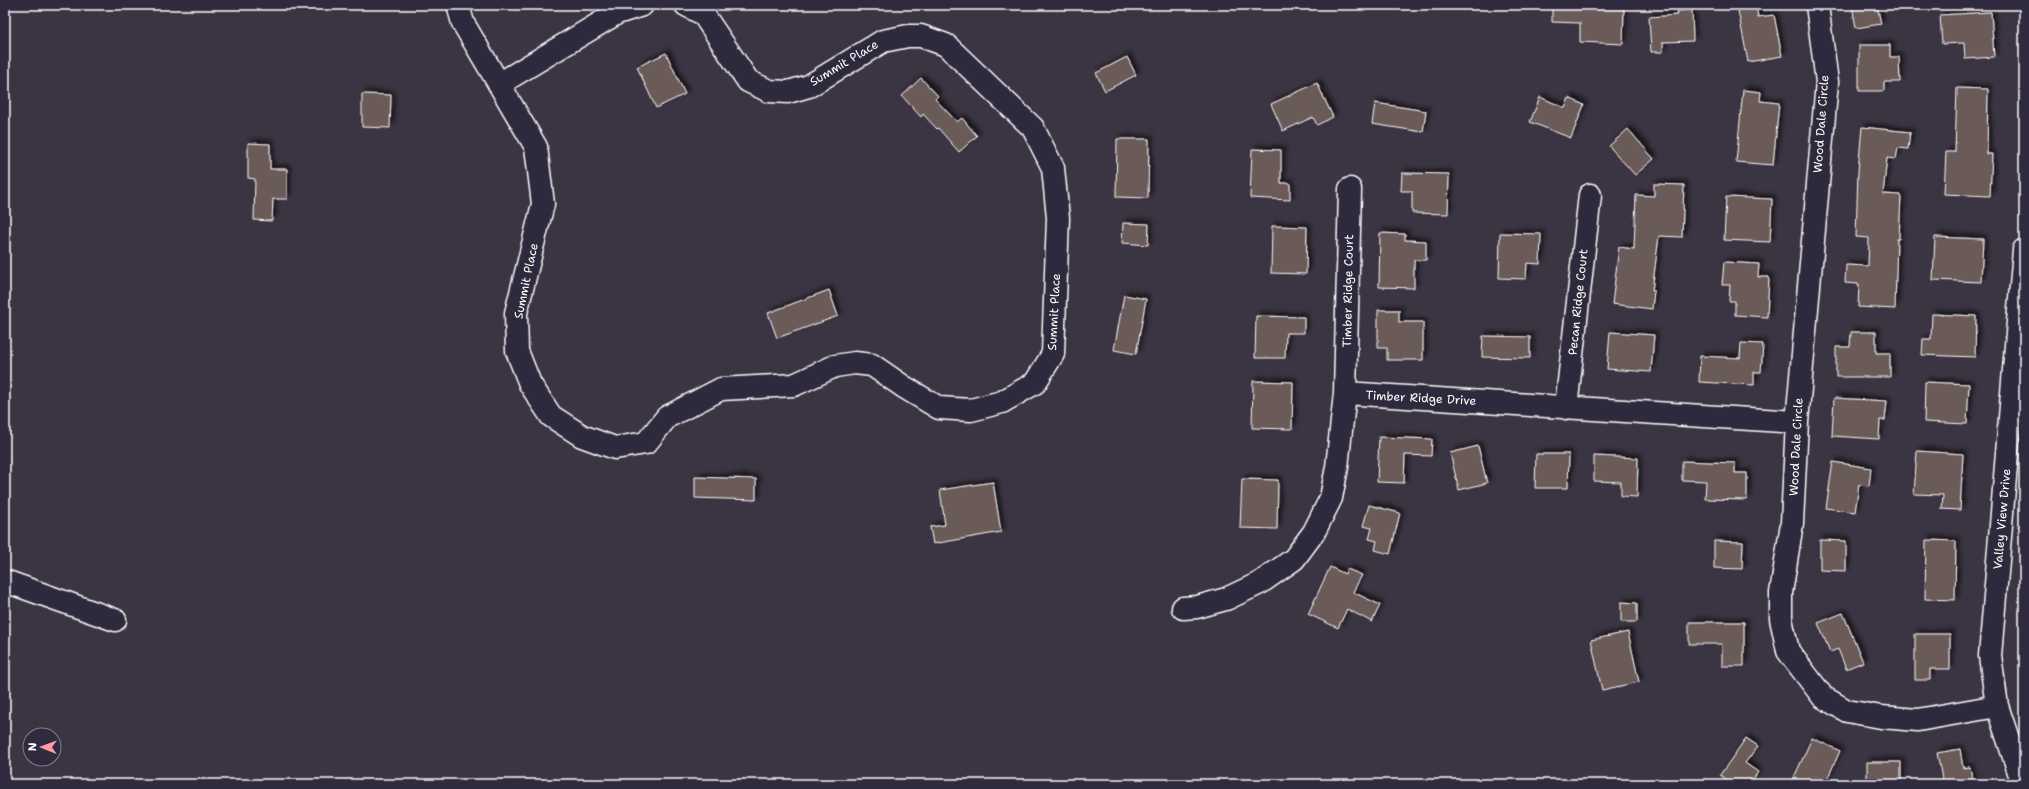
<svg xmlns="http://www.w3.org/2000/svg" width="2029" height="789" viewBox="0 0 2029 789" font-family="'Shantell Sans',sans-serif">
	<defs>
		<filter id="shadow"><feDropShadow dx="3.5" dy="-3.5" stdDeviation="2" flood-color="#0009"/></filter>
	</defs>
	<rect width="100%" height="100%" fill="#3b3442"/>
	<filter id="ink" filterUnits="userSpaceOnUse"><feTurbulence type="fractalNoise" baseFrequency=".025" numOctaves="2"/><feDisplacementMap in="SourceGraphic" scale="8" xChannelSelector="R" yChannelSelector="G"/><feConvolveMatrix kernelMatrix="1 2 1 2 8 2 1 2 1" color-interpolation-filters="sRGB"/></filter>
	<g filter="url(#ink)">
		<path fill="#6a5a58" stroke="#fff" filter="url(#shadow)" d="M 1552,5 L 1624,7 L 1623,44 L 1580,42 L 1580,23 L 1552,22 Z
			M 1737,5 L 1756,5 L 1758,17 L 1774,15 L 1782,56 L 1748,62 Z
			M 1852,5 L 1877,5 L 1881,24 L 1856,28 Z
			M 1692,10 L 1693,41 L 1663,42 L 1663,52 L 1651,52 L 1649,17 L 1678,15 L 1677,11 Z
			M 1991,12 L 1994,57 L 1965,59 L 1964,43 L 1942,44 L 1940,15 Z
			M 1859,45 L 1890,45 L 1890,57 L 1899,57 L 1900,82 L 1884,82 L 1884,91 L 1859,91 Z
			M 666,53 L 685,94 L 656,108 L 637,67 Z
			M 1127,57 L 1136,75 L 1105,91 L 1096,73 Z
			M 921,78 L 938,96 L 935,99 L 957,122 L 962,118 L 977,136 L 959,152 L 938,128 L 937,129 L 923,114 L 921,117 L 902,96 Z
			M 1317,83 L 1333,117 L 1317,125 L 1313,117 L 1283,131 L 1271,104 Z
			M 1957,88 L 1988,89 L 1987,154 L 1992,154 L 1990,196 L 1944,194 L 1946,152 L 1955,152 Z
			M 1743,90 L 1761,92 L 1760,101 L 1779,103 L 1773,165 L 1736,162 Z
			M 362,94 L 391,95 L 390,128 L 362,127 Z
			M 1540,97 L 1565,108 L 1569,98 L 1584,105 L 1571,138 L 1530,122 Z
			M 1375,103 L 1426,111 L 1423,132 L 1372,124 Z
			M 1862,127 L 1910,132 L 1908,149 L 1898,148 L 1896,159 L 1887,158 L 1883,194 L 1901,195 L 1899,239 L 1897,239 L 1895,309 L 1858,307 L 1859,284 L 1845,283 L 1846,265 L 1868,266 L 1869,238 L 1856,237 L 1858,171 Z
			M 1628,129 L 1654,159 L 1635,175 L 1609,146 Z
			M 1117,139 L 1149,139 L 1148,198 L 1116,197 Z
			M 248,143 L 270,144 L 270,169 L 287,169 L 287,199 L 273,199 L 272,221 L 254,220 L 255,179 L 248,178 Z
			M 1252,149 L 1281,150 L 1281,183 L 1290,183 L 1290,200 L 1250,198 Z
			M 1402,173 L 1449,174 L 1448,214 L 1412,213 L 1412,191 L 1401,191 Z
			M 1654,184 L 1684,185 L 1682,237 L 1659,236 L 1652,291 L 1654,291 L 1652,309 L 1612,304 L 1619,247 L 1634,249 L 1636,195 L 1654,196 Z
			M 1726,197 L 1772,199 L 1770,242 L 1724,240 Z
			M 1123,223 L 1149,224 L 1148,245 L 1122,243 Z
			M 1272,226 L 1307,227 L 1306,274 L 1271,273 Z
			M 1380,233 L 1405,234 L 1405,240 L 1426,241 L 1426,260 L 1414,260 L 1414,288 L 1379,287 Z
			M 1500,233 L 1541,234 L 1540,264 L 1527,263 L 1526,279 L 1499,278 Z
			M 1935,237 L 1983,239 L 1981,282 L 1933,280 Z
			M 1724,262 L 1759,264 L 1758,277 L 1769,277 L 1767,317 L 1735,315 L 1735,301 L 1729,301 L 1730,285 L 1722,285 Z
			M 829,290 L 838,316 L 777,338 L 768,313 Z
			M 1124,295 L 1146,299 L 1136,354 L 1114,350 Z
			M 1378,310 L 1399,310 L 1399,322 L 1423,322 L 1423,360 L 1387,360 L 1387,348 L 1378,348 Z
			M 1932,314 L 1976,316 L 1975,357 L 1922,355 L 1923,339 L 1931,339 Z
			M 1256,316 L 1304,317 L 1304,333 L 1286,333 L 1285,358 L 1255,358 Z
			M 1610,332 L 1654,335 L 1651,372 L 1607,369 Z
			M 1851,332 L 1876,332 L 1876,353 L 1890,353 L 1890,377 L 1836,377 L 1836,347 L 1850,347 Z
			M 1483,336 L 1530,337 L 1530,358 L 1482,357 Z
			M 1741,343 L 1763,344 L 1761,372 L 1754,372 L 1754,385 L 1699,382 L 1700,356 L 1740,358 Z
			M 1253,381 L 1293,382 L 1292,429 L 1252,428 Z
			M 1925,382 L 1969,384 L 1967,424 L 1924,422 Z
			M 1834,398 L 1887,401 L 1885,420 L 1880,420 L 1879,439 L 1832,436 Z
			M 1379,437 L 1432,439 L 1431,456 L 1405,455 L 1404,483 L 1377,482 Z
			M 1478,446 L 1487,483 L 1459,490 L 1450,453 Z
			M 1917,451 L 1963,454 L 1960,510 L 1942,509 L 1943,495 L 1914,494 Z
			M 1536,454 L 1569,454 L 1568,488 L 1535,488 Z
			M 1594,456 L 1638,458 L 1637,497 L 1621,496 L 1621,482 L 1594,481 Z
			M 1682,461 L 1735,463 L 1735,473 L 1747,473 L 1747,500 L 1705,499 L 1706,481 L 1682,480 Z
			M 1833,462 L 1871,468 L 1869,486 L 1859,485 L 1855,512 L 1826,508 Z
			M 695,477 L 756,479 L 756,500 L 695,498 Z
			M 1242,479 L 1278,480 L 1277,529 L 1240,528 Z
			M 993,482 L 1001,532 L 933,544 L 930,527 L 945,525 L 940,490 Z
			M 1369,505 L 1400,513 L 1390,554 L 1375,550 L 1377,541 L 1369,539 L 1372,528 L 1363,526 Z
			M 1820,540 L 1846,541 L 1846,571 L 1820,570 Z
			M 1926,540 L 1956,541 L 1955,600 L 1925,599 Z
			M 1714,541 L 1743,542 L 1742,569 L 1714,568 Z
			M 1330,567 L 1345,574 L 1347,569 L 1362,575 L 1353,592 L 1380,605 L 1372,622 L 1347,609 L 1338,628 L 1308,614 Z
			M 1621,602 L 1637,603 L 1637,622 L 1621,622 Z
			M 1843,613 L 1863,662 L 1846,669 L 1838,649 L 1830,652 L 1818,623 Z
			M 1689,622 L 1744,622 L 1744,666 L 1722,666 L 1722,644 L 1689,644 Z
			M 1628,632 L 1639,682 L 1602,690 L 1591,640 Z
			M 1915,634 L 1950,634 L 1950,669 L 1930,669 L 1930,680 L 1915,680 Z
			M 1746,738 L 1758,746 L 1745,763 L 1758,772 L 1750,784 L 1733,784 L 1720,775 Z
			M 1812,738 L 1840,751 L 1825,784 L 1791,784 Z
			M 1960,749 L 1963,768 L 1970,767 L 1973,784 L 1943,784 L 1937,753 Z
			M 1867,762 L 1901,762 L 1901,784 L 1867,784 Z"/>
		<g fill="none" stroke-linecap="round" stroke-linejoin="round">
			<defs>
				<path id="minor" d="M 458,5 L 463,23 L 499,84
					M 642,5 L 617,13 L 499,84 L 536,147 L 543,204 L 516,313 L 517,351 L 530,384 L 551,416 L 582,436 L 615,448 L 646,443 L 667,417 L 721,389 L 794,385 L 835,366 L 855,363 L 872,365 L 904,387 L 939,408 L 971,410 L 1002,402 L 1035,383 L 1053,354 L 1058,218 L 1053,168 L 1033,128 L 946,45 L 921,36 L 908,36 L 883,41 L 809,86 L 788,92 L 769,91 L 748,81 L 703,14 L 686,5
					M 1817,5 L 1827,82 L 1797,422 L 1792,523 L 1781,593 L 1781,619 L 1788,651 L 1823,697 L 1847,711 L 1881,717 L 1918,720 L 1997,706
					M 1345,393 L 1797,422
					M 1566,408 L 1590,195
					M 5,581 L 115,620
					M 1183,608 L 1197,607 L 1226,599 L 1260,583 L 1294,559 L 1314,532 L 1331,498 L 1337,467 L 1345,393 L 1350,189
					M 2023,784 L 1997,706 L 1990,656 L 2024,250"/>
			</defs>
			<use href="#minor" stroke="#fff" stroke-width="25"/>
			<use href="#minor" stroke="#2f2a3d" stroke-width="22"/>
		</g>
	</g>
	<g text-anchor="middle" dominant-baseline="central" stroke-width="3" stroke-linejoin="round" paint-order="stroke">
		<g font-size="12" fill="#fff" stroke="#2f2a3d">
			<text transform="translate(844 63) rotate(-31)">Summit Place</text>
			<text transform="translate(1821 124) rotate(-86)">Wood Dale Circle</text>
			<text transform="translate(526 281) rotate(-78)">Summit Place</text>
			<text transform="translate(1348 291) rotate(-89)">Timber Ridge Court</text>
			<text transform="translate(1578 302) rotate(-84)">Pecan Ridge Court</text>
			<text transform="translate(1054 312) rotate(-87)">Summit Place</text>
			<text transform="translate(1421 398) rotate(3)">Timber Ridge Drive</text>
			<text transform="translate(1796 447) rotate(-87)">Wood Dale Circle</text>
			<text transform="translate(2002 519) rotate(-85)">Valley View Drive</text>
		</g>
	</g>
	<rect width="2029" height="789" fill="none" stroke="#2f2a3d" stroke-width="20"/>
	<rect x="10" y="10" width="2009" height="769" fill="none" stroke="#fff" stroke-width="1.5" filter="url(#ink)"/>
	<g transform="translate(42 747) rotate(271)"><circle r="19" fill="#2f2a3d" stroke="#827f8b"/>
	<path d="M0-3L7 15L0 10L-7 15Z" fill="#ff9aa2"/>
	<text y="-6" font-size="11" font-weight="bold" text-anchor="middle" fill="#ffffff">N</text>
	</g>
</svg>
